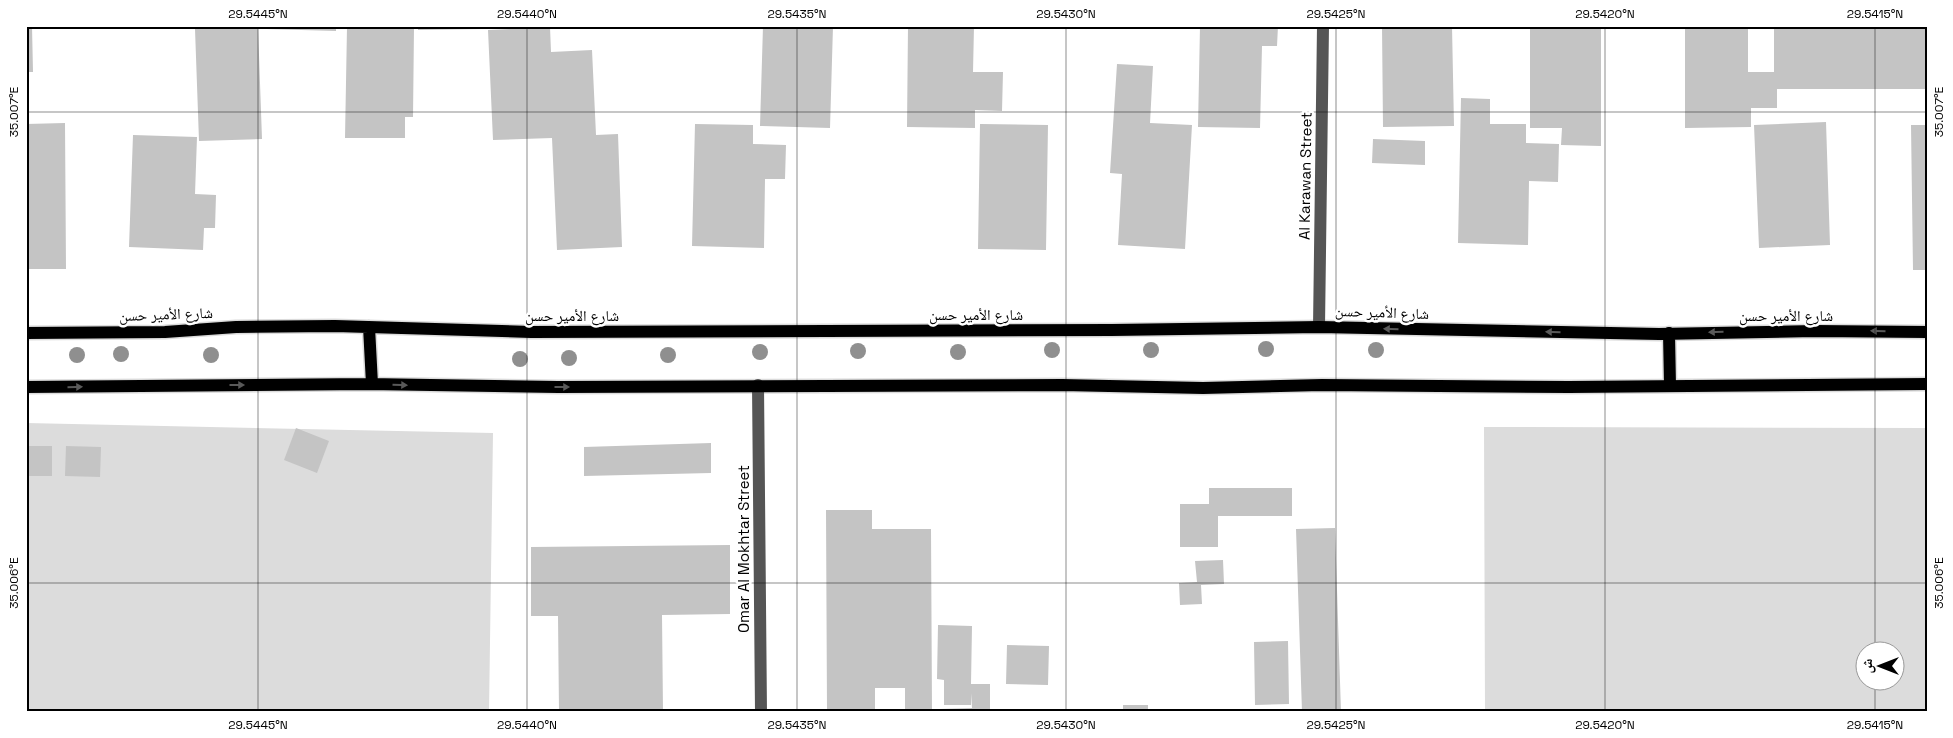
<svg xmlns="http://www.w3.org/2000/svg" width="1953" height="738" viewBox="0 0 1953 738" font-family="'Space Grotesk','Noto Naskh Arabic',sans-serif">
	<rect width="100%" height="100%" fill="#fff"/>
	<path fill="#dcdcdc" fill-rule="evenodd" d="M 26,423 L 493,433 L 489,712 L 26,712 Z
		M 1484,427 L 1927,428 L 1927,712 L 1485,712 ZM 1866,650 L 1896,650 L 1896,680 L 1866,680 Z"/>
	<path fill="#c4c4c4" d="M 26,26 L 32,26 L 33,72 L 26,72 Z
		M 266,26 L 336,26 L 336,31 L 266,29 Z
		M 418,26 L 482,26 L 482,29 L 418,30 Z
		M 763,26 L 833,26 L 830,128 L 760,126 Z
		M 908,26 L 974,26 L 973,72 L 1003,72 L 1002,111 L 975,110 L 975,128 L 907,127 Z
		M 1200,26 L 1278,26 L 1277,46 L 1262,46 L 1260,128 L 1198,127 Z
		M 1382,26 L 1452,26 L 1454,126 L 1383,127 Z
		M 1530,26 L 1601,26 L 1601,146 L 1561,145 L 1562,128 L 1530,128 Z
		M 1685,26 L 1748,26 L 1748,72 L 1774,72 L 1774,26 L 1927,26 L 1927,89 L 1777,89 L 1777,108 L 1751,108 L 1751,127 L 1685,128 Z
		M 258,27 L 262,139 L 199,141 L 195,29 Z
		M 347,27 L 414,27 L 413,117 L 405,117 L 405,138 L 345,138 Z
		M 550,27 L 551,52 L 592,50 L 596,135 L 618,134 L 622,247 L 557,250 L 552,138 L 493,140 L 488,30 Z
		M 1117,64 L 1153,66 L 1150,123 L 1192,125 L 1185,249 L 1118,245 L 1122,174 L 1110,173 Z
		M 1461,98 L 1490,99 L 1490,124 L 1526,124 L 1526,143 L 1559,144 L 1558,182 L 1529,181 L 1528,245 L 1458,243 Z
		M 1826,122 L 1830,245 L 1759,248 L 1754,125 Z
		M 65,123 L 66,269 L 26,269 L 26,124 Z
		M 695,124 L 753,125 L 753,144 L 786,145 L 785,179 L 765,179 L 764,248 L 692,246 Z
		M 980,124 L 1048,125 L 1046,250 L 978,249 Z
		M 1911,125 L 1927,125 L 1927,270 L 1913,270 Z
		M 133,135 L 197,137 L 195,194 L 216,195 L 215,228 L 204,228 L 203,250 L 129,247 Z
		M 1373,139 L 1425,141 L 1425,165 L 1372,163 Z
		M 296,428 L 329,441 L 317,473 L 284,460 Z
		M 711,443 L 711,473 L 584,476 L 584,447 Z
		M 26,446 L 52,446 L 52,476 L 26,476 Z
		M 66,446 L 101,447 L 100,477 L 65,476 Z
		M 1209,488 L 1292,488 L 1292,516 L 1218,516 L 1218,547 L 1180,547 L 1180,504 L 1209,504 Z
		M 826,510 L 872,510 L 872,529 L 931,529 L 932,712 L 905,712 L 905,688 L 875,688 L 875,712 L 827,712 Z
		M 1335,528 L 1341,712 L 1302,712 L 1296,529 Z
		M 730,545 L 730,614 L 662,615 L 663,712 L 559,712 L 558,616 L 531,616 L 531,547 Z
		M 1223,560 L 1224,584 L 1201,585 L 1202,604 L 1180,605 L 1179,583 L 1197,582 L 1195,561 Z
		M 938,625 L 972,626 L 971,684 L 990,684 L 990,712 L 939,712 L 939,709 L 972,708 L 971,693 L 971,705 L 944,705 L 944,680 L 937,679 Z
		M 1288,641 L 1289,704 L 1255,705 L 1254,642 Z
		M 1007,645 L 1049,646 L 1048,685 L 1006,684 Z
		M 1123,705 L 1148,705 L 1148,712 L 1123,712 Z
		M 1111,709 L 1111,712 L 1062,712 L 1062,710 Z"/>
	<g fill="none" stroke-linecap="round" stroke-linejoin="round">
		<defs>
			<path id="major" d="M 369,327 L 372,384
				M 26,333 L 165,332 L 236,327 L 335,326 L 531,332 L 1112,330 L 1319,327 L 1659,334 L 1815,331 L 1927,332
				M 1669,333 L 1670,386
				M 26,387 L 368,384 L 558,387 L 1062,385 L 1203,388 L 1322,385 L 1569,387 L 1927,384"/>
		</defs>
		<use href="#major" stroke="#dbdbdb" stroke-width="15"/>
		<path stroke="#555" stroke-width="12" d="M 1319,327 L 1323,26
			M 758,385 L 761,712"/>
		<use href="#major" stroke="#000" stroke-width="12"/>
	</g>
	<g fill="#8f8f8f">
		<circle cx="1266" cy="349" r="8"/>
		<circle cx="1052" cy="350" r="8"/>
		<circle cx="1151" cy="350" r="8"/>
		<circle cx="1376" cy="350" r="8"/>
		<circle cx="858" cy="351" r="8"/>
		<circle cx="760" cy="352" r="8"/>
		<circle cx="958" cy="352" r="8"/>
		<circle cx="121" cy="354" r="8"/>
		<circle cx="77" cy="355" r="8"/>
		<circle cx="211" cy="355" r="8"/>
		<circle cx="668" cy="355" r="8"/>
		<circle cx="569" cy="358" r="8"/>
		<circle cx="520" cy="359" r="8"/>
	</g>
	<defs><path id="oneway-solid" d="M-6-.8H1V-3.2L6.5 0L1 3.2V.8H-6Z" transform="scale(1.25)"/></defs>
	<g fill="#595959">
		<use href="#oneway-solid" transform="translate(1391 329) rotate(-178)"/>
		<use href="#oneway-solid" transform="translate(1878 331) rotate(-179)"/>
		<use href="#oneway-solid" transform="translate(1553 332) rotate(-179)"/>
		<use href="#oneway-solid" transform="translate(1716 332) rotate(179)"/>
		<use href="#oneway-solid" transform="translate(237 385)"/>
		<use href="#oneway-solid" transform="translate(400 385) rotate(2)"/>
		<use href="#oneway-solid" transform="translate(75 387) rotate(-1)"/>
		<use href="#oneway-solid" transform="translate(562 387)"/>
	</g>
	<path fill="none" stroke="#000" stroke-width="1" stroke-opacity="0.45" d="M 258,26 L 258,712M 527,26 L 527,712M 797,26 L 797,712M 1066,26 L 1066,712M 1336,26 L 1336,712M 1605,26 L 1605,712M 1875,26 L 1875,650M 26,112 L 1927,112M 26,583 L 1927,583M 1875,680 L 1875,712"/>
	<g text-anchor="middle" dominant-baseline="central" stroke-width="5" stroke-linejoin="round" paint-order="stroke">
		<g font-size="15" fill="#000" stroke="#fff">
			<text transform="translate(1305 176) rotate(-89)">Al Karawan Street</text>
			<text transform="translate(1382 312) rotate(2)">شارع الأمير حسن</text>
			<text transform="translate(166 314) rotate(-2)">شارع الأمير حسن</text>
			<text x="976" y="314">شارع الأمير حسن</text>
			<text x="572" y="315">شارع الأمير حسن</text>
			<text x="1786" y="315">شارع الأمير حسن</text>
			<text transform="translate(743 549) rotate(-90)">Omar Al Mokhtar Street</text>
		</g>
	</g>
	<rect width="1953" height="738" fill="none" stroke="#ffffff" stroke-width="55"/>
	<g transform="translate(1880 666) rotate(270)"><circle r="24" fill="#ffffff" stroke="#999999"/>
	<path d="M0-4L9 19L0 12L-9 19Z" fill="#000000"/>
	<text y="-8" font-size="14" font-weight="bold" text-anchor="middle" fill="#000000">ش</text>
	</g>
	<rect x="28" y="28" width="1898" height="682" fill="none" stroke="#000" stroke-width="2"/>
	<g font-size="12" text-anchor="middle" fill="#000">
		<text x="258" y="18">29.5445°N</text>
		<text x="527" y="18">29.5440°N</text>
		<text x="797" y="18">29.5435°N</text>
		<text x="1066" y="18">29.5430°N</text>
		<text x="1336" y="18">29.5425°N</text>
		<text x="1605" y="18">29.5420°N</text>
		<text x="1875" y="18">29.5415°N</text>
		<text transform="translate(1939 112) rotate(-90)" y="4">35.007°E</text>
		<text transform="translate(14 112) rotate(-90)" y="4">35.007°E</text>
		<text transform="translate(1939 583) rotate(-90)" y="4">35.006°E</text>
		<text transform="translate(14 583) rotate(-90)" y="4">35.006°E</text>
		<text x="258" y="729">29.5445°N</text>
		<text x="527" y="729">29.5440°N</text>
		<text x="797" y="729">29.5435°N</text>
		<text x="1066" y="729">29.5430°N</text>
		<text x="1336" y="729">29.5425°N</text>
		<text x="1605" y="729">29.5420°N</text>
		<text x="1875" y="729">29.5415°N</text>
	</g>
</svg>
